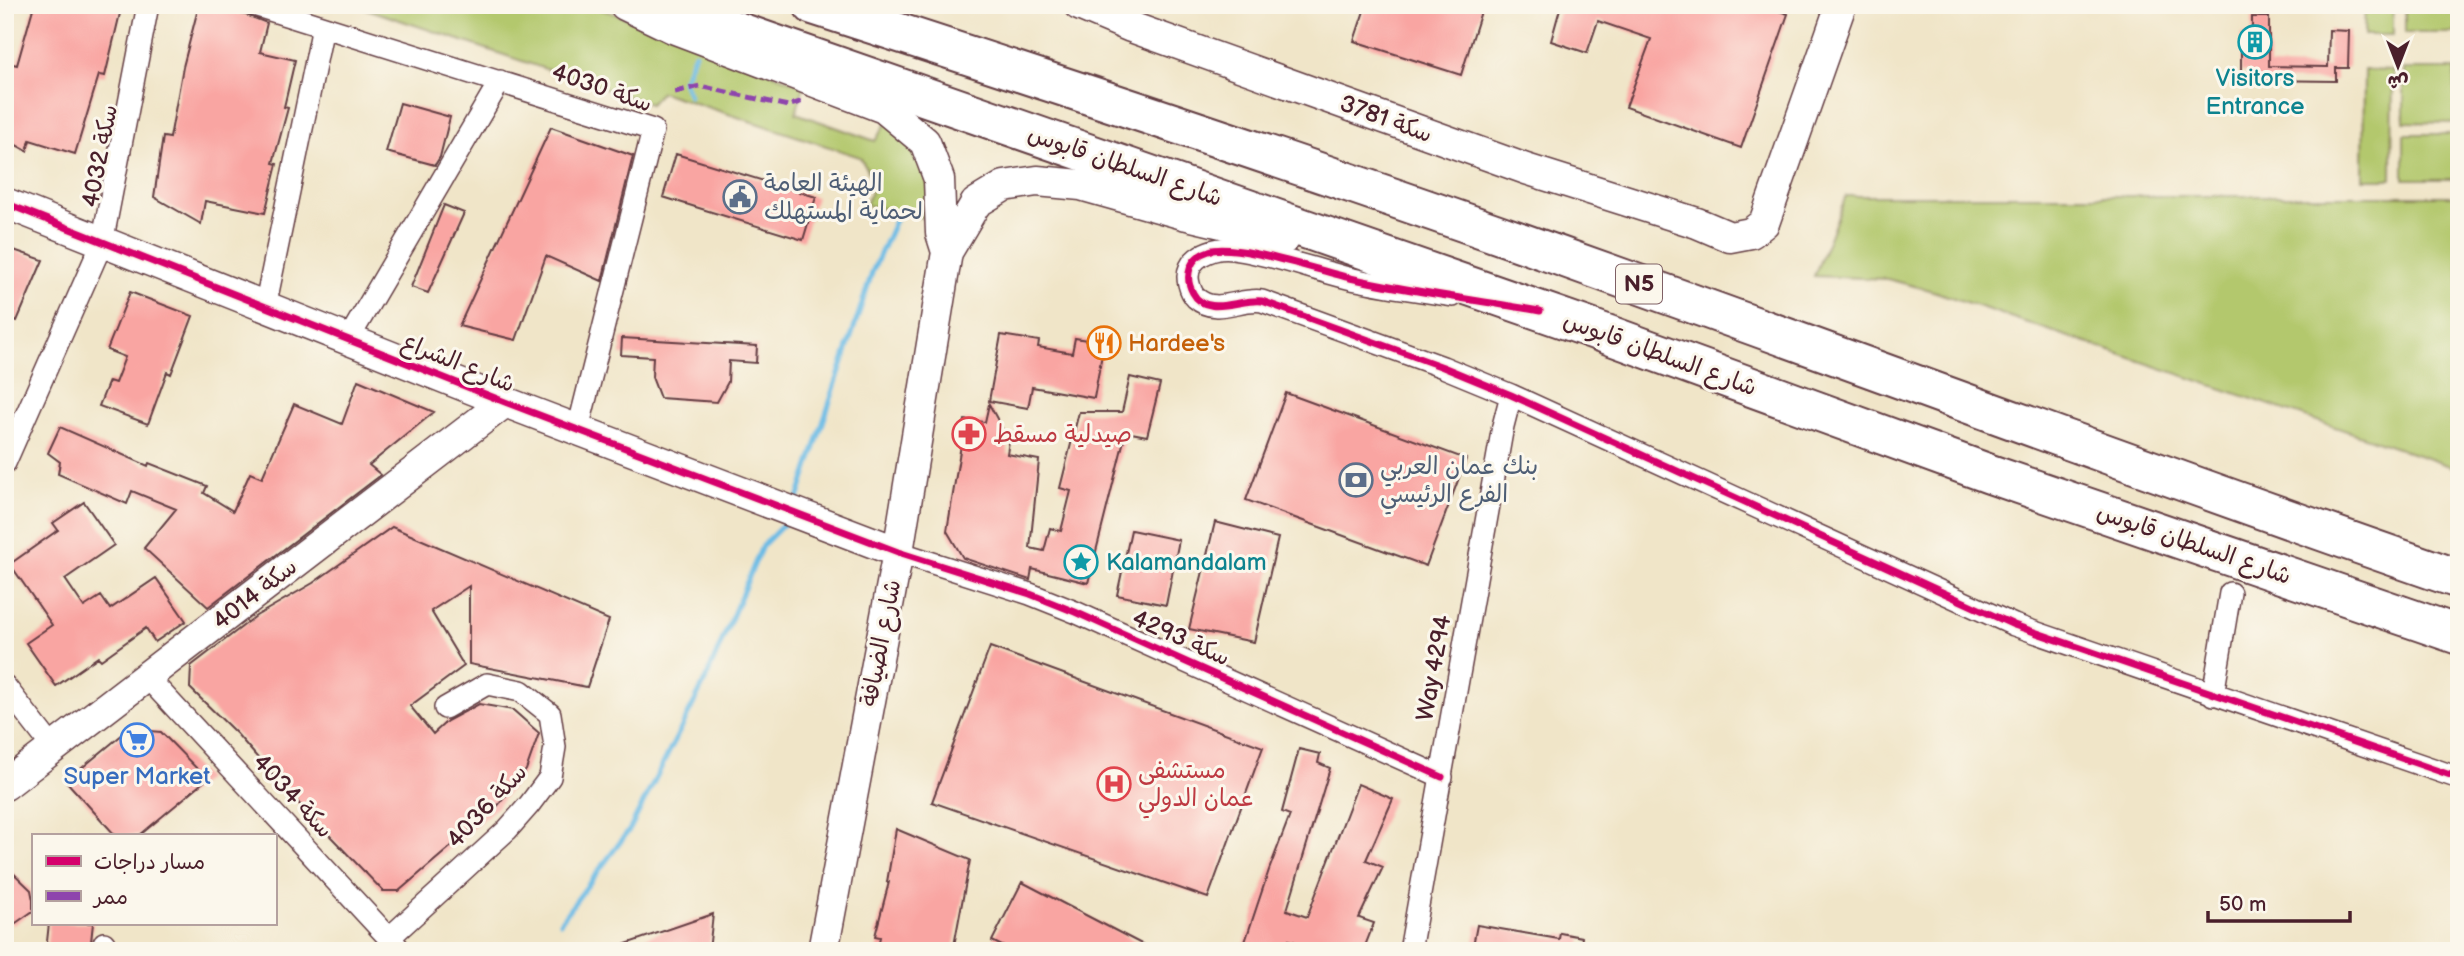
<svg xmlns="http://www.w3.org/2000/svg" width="2464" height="956" viewBox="0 0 2464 956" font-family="'Balsamiq Sans','Playpen Sans Arabic',sans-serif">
	<rect width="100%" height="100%" fill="#fbf7ec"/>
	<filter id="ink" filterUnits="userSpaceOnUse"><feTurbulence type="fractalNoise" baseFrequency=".0143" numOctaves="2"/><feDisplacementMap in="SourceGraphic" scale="14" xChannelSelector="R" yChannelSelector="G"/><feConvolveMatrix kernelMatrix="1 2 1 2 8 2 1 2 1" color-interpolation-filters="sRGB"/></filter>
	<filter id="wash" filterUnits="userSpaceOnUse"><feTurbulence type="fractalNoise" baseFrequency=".00686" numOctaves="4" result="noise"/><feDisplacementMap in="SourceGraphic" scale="28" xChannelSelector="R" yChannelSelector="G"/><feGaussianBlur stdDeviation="1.57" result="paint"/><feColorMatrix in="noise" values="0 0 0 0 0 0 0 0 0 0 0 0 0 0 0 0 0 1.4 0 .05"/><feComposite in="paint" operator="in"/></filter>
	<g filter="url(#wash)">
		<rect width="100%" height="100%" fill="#f0e5c8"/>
		<path fill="#b3c86d" stroke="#7e744c" stroke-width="2" d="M 355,5 L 589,5 L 671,33 L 804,86 L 796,113 L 875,141 L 888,120 L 920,145 L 936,221 L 866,205 L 874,182 L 860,157 L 661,92 L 650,104 Z
			M 2365,5 L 2393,5 L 2393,35 L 2364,35 Z
			M 2405,5 L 2456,5 L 2456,33 L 2405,33 Z
			M 2404,69 L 2455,69 L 2455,123 L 2404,122 Z
			M 2364,70 L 2393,71 L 2392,179 L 2363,179 Z
			M 2404,134 L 2458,134 L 2458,179 L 2404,179 Z
			M 1846,196 L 2459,196 L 2459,469 L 1933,291 L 1887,279 L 1814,276 Z"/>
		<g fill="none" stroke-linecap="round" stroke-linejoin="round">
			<path stroke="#6abbe5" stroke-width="5" d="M 689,96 L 683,81 L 695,53
				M 798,499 L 873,270 L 897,216
				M 560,922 L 630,829 L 705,681 L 762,546 L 787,521"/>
		</g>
		<g id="blocks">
			<path fill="#f9a5a2" d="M 34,5 L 122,5 L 105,76 L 99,75 L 75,154 L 30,140 L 27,151 L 5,139 L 5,62 L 17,65 Z
				M 199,5 L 246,15 L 267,23 L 260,52 L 295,60 L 284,107 L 288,108 L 273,163 L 277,164 L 265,213 L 205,201 L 201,224 L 154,197 L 163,137 L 170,138 L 183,67 Z
				M 1366,5 L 1483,5 L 1461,75 L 1354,41 Z
				M 1561,5 L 1761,5 L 1788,14 L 1741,148 L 1626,107 L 1651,39 L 1598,21 L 1587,53 L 1551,41 Z
				M 2252,17 L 2269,17 L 2269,66 L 2328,67 L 2329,30 L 2349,31 L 2348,68 L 2336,68 L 2336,81 L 2250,80 L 2250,72 L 2241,72 L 2241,34 L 2252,34 Z
				M 400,103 L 450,117 L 440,157 L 435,165 L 386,152 Z
				M 551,127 L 633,156 L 602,281 L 546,256 L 516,340 L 459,326 Z
				M 676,154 L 816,197 L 803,240 L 663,197 Z
				M 444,205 L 464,213 L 428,293 L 411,287 Z
				M 5,247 L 43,260 L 17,321 L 5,317 Z
				M 130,292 L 193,316 L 171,374 L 167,372 L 148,424 L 99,406 L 109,381 L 115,383 L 125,357 L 107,350 Z
				M 1001,335 L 1039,341 L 1038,347 L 1072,353 L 1075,338 L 1104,343 L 1094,398 L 1032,387 L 1028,408 L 989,401 Z
				M 622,338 L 757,346 L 756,363 L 729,361 L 728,382 L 717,402 L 660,398 L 652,377 L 653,357 L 621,355 Z
				M 1130,377 L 1160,384 L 1147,436 L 1126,432 L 1088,583 L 1032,569 L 1030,580 L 963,558 L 947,531 L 965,420 L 985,422 L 989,404 L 1009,441 L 1007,454 L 1039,460 L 1030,548 L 1044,551 L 1050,528 L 1061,531 L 1071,491 L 1060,488 L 1079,412 L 1122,412 Z
				M 358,380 L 434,412 L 369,465 L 381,475 L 208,607 L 144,548 L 176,509 L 132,491 L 127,504 L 58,474 L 60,462 L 48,453 L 60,427 L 148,466 L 149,463 L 207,486 L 204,493 L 233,511 L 250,473 L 262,478 L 294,404 L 342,424 Z
				M 1286,393 L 1466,459 L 1426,566 L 1246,500 Z
				M 84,502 L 114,545 L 65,579 L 84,607 L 101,596 L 110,609 L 156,578 L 186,621 L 155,642 L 146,628 L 101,660 L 98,657 L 56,686 L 26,643 L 52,625 L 10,564 L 58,530 L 53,523 Z
				M 1215,522 L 1278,538 L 1254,642 L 1189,629 Z
				M 392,527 L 609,620 L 587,687 L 469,664 L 469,586 L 431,611 L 464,666 L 410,706 L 433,734 L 447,721 L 479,704 L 513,710 L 539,733 L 526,770 L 496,808 L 399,891 L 383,891 L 283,787 L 237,734 L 190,688 L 191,666 L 256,616 L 313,583 Z
				M 1131,530 L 1179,540 L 1166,605 L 1117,595 Z
				M 990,647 L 1263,747 L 1208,898 L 932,802 Z
				M 129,729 L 161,732 L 207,779 L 140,835 L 115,835 L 66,781 Z
				M 1299,749 L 1320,754 L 1318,763 L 1330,768 L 1287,910 L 1307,917 L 1358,784 L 1393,799 L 1366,860 L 1383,867 L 1359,918 L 1374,923 L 1363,951 L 1325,951 L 1289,940 L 1285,951 L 1242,951 L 1269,870 L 1290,815 L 1282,812 Z
				M 896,829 L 970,860 L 953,951 L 877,951 L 880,937 L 875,936 L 889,882 L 887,882 Z
				M 5,865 L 31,890 L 33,900 L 33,911 L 13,925 L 5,915 Z
				M 1022,882 L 1074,909 L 1155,951 L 1012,951 L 992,941 Z
				M 713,914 L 709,951 L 615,951 L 614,948 Z
				M 49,923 L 93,923 L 90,951 L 46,951 Z
				M 1477,925 L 1559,939 L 1560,933 L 1582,937 L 1580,951 L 1472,951 Z"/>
		</g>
	</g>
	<g filter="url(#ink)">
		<use href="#blocks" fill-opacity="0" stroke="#633d43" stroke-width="2"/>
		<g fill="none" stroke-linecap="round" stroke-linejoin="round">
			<defs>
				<path id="street" d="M 254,5 L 653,130 L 578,429
					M 1453,296 C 1418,290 1382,286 1348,278 C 1312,269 1271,254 1234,249 C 1213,246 1182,258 1189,284 C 1190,288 1193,295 1196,298 C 1216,316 1241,297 1262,301 L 1443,367 L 1511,395 L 2014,625 L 2459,778
					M 265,307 L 323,27
					M 348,340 L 500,81
					M 5,463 L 102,243 L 148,5
					M 898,552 L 1030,594 L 1075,612 L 1442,777
					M 147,677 L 401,951
					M 5,686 L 53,748
					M 2213,695 L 2230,593
					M 389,938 L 507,830 L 529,805 L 550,777 L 555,747 L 550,714 L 521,691 L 487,684 L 445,708
					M 104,943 L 105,951
					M 1410,951 L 1503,426 L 1511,395"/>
				<path id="secondary" d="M 625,5 L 673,28 L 884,108 L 925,142 L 939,179 L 941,233 L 947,252
					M 1079,5 L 1131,27 L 1526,169 L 1697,223 L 1730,237 L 1751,233 L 1764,223 L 1841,5
					M 5,203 L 505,402 L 898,552
					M 5,785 L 505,402
					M 823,951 L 898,552 L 947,252 L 976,203 L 1004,186 L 1037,181 L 1081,185 L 1187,215 L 1285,238"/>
				<path id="highway" d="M 662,5 L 1587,327 L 1990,474 L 2459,635
					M 813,5 C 1080,91 1346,179 1610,274 C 1893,375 2174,481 2459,579"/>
			</defs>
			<use href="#street" stroke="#633d43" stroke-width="24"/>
			<use href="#secondary" stroke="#633d43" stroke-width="33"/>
			<use href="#highway" stroke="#633d43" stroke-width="42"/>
			<use href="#street" stroke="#fff" stroke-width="21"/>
			<use href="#secondary" stroke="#fff" stroke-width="30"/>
			<use href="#highway" stroke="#fff" stroke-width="38"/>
			<path stroke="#8e44ad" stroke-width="5" stroke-dasharray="10 5" stroke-linecap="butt" d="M 675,92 L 700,86 L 788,106 L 803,101"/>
			<defs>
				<path id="cycleway" d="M 5,203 L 505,402 L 898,552 L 1030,594 L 1075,612 L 1442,777
					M 1540,311 C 1477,300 1412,292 1350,278 C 1319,271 1235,242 1209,251 C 1189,257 1184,277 1193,293 C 1206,318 1242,298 1262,301 L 1443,367 L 1511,395 L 2014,625 L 2459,778"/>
			</defs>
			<use href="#cycleway" stroke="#fbf7ec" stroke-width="11"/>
			<use href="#cycleway" stroke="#d6006c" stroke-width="7"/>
		</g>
	</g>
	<defs>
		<symbol id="building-ring" viewBox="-11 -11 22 22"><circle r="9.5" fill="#fbf7ec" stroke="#0f9aa8" stroke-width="1.5"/><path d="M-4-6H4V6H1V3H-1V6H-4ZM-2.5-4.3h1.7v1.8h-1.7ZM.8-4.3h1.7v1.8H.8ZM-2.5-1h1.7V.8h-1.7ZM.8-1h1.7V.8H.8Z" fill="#0f9aa8"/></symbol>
		<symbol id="civic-ring" viewBox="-11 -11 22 22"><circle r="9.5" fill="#fbf7ec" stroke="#5c6f8a" stroke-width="1.5"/><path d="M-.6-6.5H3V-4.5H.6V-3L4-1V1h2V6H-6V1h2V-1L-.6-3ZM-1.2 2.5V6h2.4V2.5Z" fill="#5c6f8a"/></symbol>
		<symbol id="restaurant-ring" viewBox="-11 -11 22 22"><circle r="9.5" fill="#fbf7ec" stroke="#e8710a" stroke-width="1.5"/><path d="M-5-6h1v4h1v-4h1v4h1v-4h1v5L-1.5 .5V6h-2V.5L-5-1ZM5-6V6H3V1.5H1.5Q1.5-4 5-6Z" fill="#e8710a"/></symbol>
		<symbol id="pharmacy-ring" viewBox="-11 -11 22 22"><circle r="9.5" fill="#fbf7ec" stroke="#e0444e" stroke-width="1.5"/><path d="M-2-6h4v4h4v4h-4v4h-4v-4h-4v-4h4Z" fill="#e0444e"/></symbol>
		<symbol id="bank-ring" viewBox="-11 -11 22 22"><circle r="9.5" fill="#fbf7ec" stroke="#5c6f8a" stroke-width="1.5"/><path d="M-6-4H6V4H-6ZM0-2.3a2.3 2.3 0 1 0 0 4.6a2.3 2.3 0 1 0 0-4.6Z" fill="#5c6f8a"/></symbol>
		<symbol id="sight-ring" viewBox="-11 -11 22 22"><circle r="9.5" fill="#fbf7ec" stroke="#0f9aa8" stroke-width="1.5"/><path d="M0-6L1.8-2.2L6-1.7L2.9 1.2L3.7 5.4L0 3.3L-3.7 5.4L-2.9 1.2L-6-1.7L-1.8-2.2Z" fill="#0f9aa8"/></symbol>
		<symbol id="supermarket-ring" viewBox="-11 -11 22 22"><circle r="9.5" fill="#fbf7ec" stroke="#3f7fe0" stroke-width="1.5"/><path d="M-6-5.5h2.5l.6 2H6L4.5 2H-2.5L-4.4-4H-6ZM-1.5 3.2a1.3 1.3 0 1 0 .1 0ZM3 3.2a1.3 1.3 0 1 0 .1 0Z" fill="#3f7fe0"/></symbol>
		<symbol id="hospital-ring" viewBox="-11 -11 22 22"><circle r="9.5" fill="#fbf7ec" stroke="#e0444e" stroke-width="1.5"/><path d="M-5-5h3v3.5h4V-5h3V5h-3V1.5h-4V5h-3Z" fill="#e0444e"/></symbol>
	</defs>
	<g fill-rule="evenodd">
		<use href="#building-ring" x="2236" y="23" width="38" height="38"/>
		<use href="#civic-ring" x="721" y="178" width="38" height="38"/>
		<use href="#restaurant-ring" x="1085" y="324" width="38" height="38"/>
		<use href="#pharmacy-ring" x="950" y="415" width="38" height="38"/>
		<use href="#bank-ring" x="1337" y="461" width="38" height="38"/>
		<use href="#sight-ring" x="1062" y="543" width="38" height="38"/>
		<use href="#supermarket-ring" x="118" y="721" width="38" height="38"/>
		<use href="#hospital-ring" x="1095" y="765" width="38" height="38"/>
	</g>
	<g text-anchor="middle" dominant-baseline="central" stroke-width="6" stroke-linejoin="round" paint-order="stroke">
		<rect fill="#fbf7ec" stroke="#7f6065" stroke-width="2" x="1616" y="264.5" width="46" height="39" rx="5"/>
		<g font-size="23" font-weight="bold" fill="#4a1f2b">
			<text x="1639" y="284">N5</text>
		</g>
		<g font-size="24" fill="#0d838f" stroke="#fbf7ec">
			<text x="2255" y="78">Visitors<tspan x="2255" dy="28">Entrance</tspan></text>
			<text x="1106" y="562" text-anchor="start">Kalamandalam</text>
		</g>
		<g font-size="24" fill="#4a1f2b" stroke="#fbf7ec">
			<text transform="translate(602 88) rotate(19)">سكة 4030</text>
			<text transform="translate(1386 119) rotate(20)">سكة 3781</text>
			<text transform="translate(100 156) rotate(-79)">سكة 4032</text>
			<text transform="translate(1125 166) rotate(19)">شارع السلطان قابوس</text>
			<text transform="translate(1660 354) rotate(20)">شارع السلطان قابوس</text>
			<text transform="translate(458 363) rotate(22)">شارع الشراع</text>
			<text transform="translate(2194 544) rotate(19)">شارع السلطان قابوس</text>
			<text transform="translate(255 594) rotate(-38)">سكة 4014</text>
			<text transform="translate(1181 638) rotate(24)">سكة 4293</text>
			<text transform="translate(881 643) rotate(-79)">شارع الضيافة</text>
			<text transform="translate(1434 668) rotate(-80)">Way 4294</text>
			<text transform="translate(293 796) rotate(47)">سكة 4034</text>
			<text transform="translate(487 806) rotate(-47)">سكة 4036</text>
		</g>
		<g font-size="24" fill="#4e5e75" stroke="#fbf7ec" text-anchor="start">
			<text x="764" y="183">الهيئة العامة<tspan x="764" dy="28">لحماية المستهلك</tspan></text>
			<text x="1380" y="466">بنك عمان العربي<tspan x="1380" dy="28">الفرع الرئيسي</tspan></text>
		</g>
		<g font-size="24" fill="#c56008" stroke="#fbf7ec" text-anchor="start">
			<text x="1128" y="343">Hardee's</text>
		</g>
		<g font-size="24" fill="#be3a42" stroke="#fbf7ec" text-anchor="start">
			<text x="993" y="434">صيدلية مسقط</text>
			<text x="1138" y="770">مستشفى<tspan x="1138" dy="28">عمان الدولي</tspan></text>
		</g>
		<g font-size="24" fill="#366cbe" stroke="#fbf7ec">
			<text x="137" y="776">Super Market</text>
		</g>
	</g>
	<rect width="2464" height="956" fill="none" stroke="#fbf7ec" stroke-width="28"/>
	<rect x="32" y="834" width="245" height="91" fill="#fbf7ec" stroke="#b4a19f" stroke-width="2"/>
	<rect x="46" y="856" width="35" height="10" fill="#d6006c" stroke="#b4a19f" stroke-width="2"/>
	<text x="94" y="869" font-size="21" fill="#4a1f2b">مسار دراجات</text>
	<rect x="46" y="891" width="35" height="10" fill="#8e44ad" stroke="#b4a19f" stroke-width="2"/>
	<text x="94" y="904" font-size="21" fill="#4a1f2b">ممر</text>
	<g transform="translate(2398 66) rotate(180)" stroke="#fbf7ec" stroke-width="5" paint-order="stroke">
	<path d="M0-5L12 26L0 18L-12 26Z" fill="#4a1f2b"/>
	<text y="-10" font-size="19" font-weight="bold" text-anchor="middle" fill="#4a1f2b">ش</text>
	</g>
	<path d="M2208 911v10h142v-10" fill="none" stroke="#4a1f2b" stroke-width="3.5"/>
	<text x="2219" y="911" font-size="21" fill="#4a1f2b" stroke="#fbf7ec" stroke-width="5" paint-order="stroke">50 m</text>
</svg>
